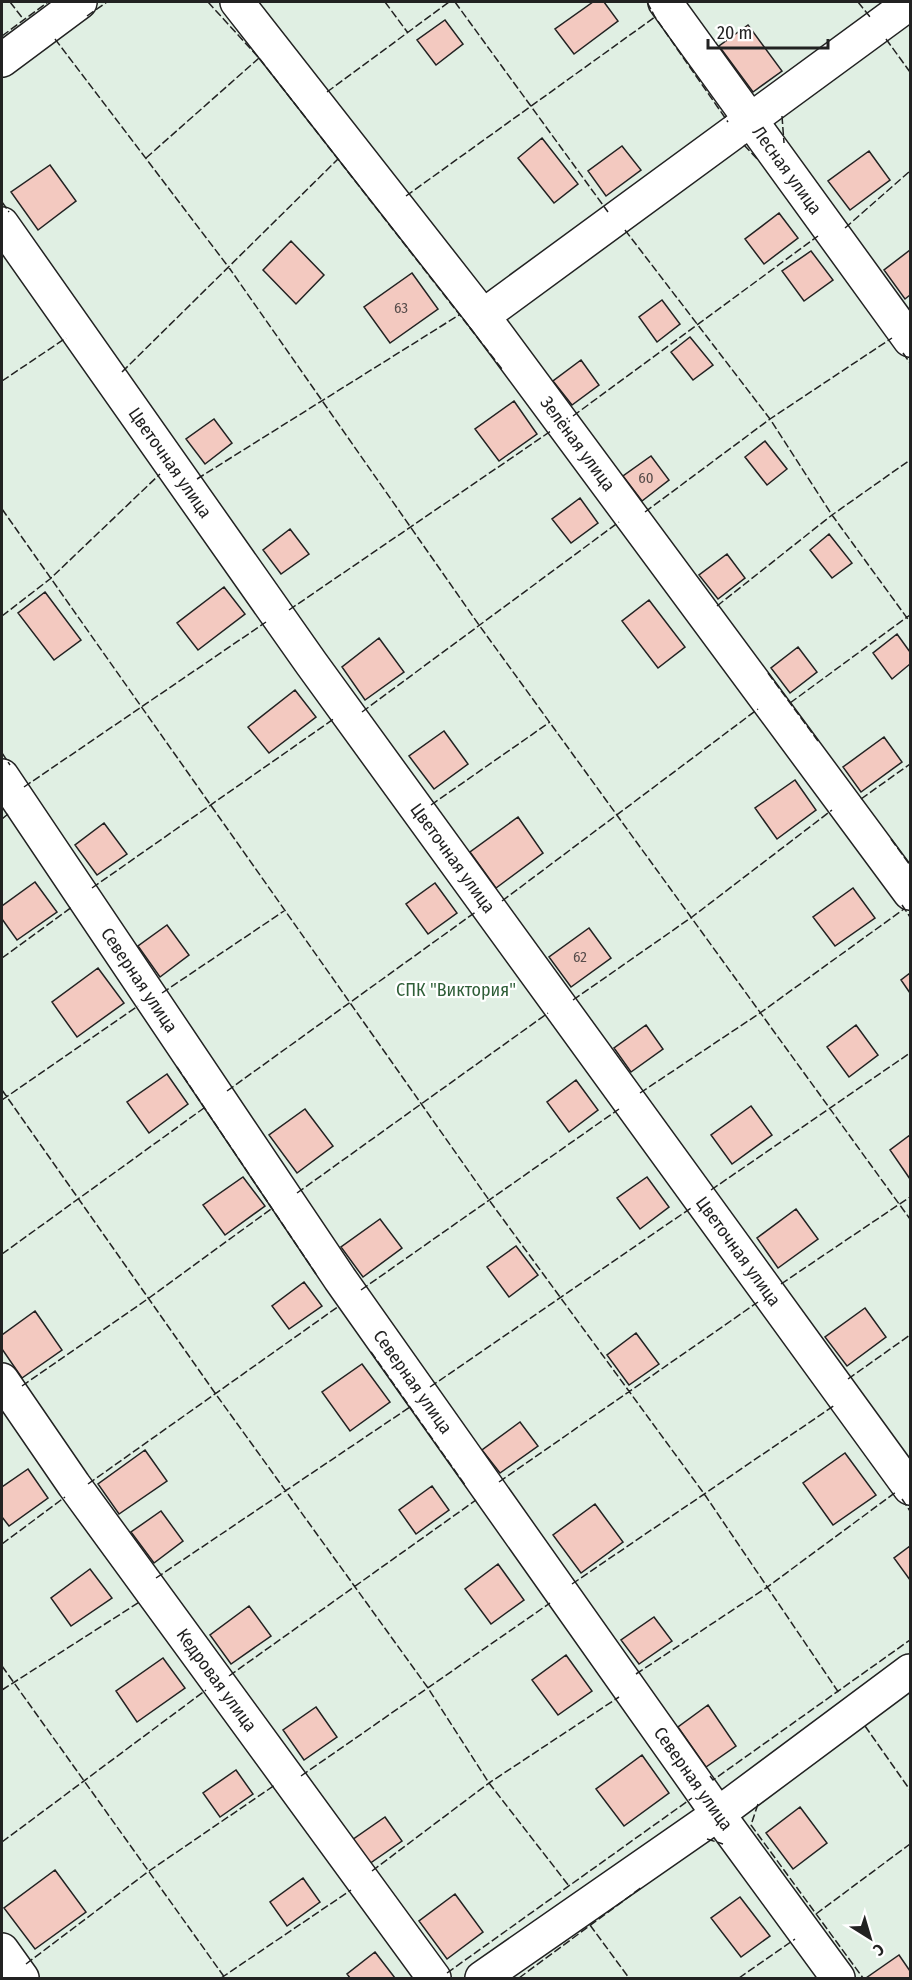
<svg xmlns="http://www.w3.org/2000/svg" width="912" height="1980" viewBox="0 0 912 1980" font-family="'Fira Sans Condensed',sans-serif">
	<rect width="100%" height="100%" fill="#fff"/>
	<path fill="#e0efe3" stroke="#6f6f6f" stroke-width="1.5" d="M 2,2 L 910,2 L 910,1978 L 2,1978 Z"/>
	<path fill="#f3c9c0" stroke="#222" stroke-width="1.5" d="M 593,2 L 604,2 L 618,21 L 574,54 L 555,29 Z
		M 445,20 L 463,44 L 436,65 L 417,40 Z
		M 748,25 L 782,71 L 753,92 L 719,46 Z
		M 542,138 L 578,184 L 554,203 L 518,158 Z
		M 622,146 L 641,170 L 606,196 L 588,171 Z
		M 869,151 L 890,180 L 850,210 L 828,181 Z
		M 50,165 L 76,201 L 38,230 L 11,192 Z
		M 779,213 L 798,238 L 764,264 L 745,239 Z
		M 291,241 L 324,275 L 296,304 L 263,270 Z
		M 910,250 L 910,295 L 905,299 L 884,270 Z
		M 811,251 L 833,280 L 804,301 L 782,271 Z
		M 412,273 L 438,309 L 390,343 L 364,307 Z
		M 662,300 L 680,324 L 657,342 L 639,317 Z
		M 690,337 L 713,365 L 693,380 L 671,352 Z
		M 581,360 L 599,385 L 572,405 L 553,381 Z
		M 514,401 L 537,434 L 499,461 L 475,429 Z
		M 214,419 L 232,443 L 205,464 L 186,439 Z
		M 765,441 L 787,469 L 767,485 L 745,457 Z
		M 651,456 L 669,480 L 642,501 L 623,476 Z
		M 580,498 L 598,523 L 571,543 L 552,519 Z
		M 290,529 L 309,554 L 281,574 L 263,550 Z
		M 829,534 L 852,563 L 832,578 L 810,550 Z
		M 727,554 L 745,578 L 718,599 L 699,575 Z
		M 224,587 L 245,614 L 198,650 L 177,623 Z
		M 45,592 L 81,640 L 54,660 L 18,613 Z
		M 649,600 L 685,647 L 658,668 L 622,621 Z
		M 897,634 L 910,652 L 910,664 L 892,679 L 873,653 Z
		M 379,638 L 404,672 L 365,700 L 342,667 Z
		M 798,647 L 817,672 L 790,693 L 771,668 Z
		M 295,690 L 316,717 L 269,753 L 248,727 Z
		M 444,731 L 468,764 L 434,789 L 409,756 Z
		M 884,737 L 902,762 L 861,792 L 843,767 Z
		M 795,780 L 816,810 L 777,839 L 755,808 Z
		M 518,817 L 543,853 L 496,888 L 470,852 Z
		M 104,823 L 127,854 L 97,875 L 75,845 Z
		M 35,882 L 57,912 L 17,940 L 2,919 L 2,906 Z
		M 435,883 L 457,913 L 428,934 L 406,904 Z
		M 853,888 L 875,918 L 835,946 L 813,917 Z
		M 167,925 L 189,955 L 160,977 L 138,946 Z
		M 589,928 L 611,958 L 571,987 L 549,957 Z
		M 98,968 L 124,1003 L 77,1037 L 52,1002 Z
		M 910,973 L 910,993 L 901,980 Z
		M 646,1025 L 663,1049 L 631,1072 L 614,1048 Z
		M 856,1025 L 878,1055 L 849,1077 L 827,1047 Z
		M 167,1074 L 188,1104 L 149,1133 L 127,1102 Z
		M 576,1080 L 598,1110 L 569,1132 L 547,1102 Z
		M 751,1106 L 772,1135 L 732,1164 L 711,1135 Z
		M 305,1109 L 333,1146 L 297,1173 L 269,1135 Z
		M 910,1135 L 910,1179 L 890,1150 Z
		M 243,1177 L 265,1206 L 225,1235 L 203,1205 Z
		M 647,1177 L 669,1207 L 640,1229 L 617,1198 Z
		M 796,1209 L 818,1239 L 778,1268 L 757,1238 Z
		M 380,1219 L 402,1248 L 363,1277 L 341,1247 Z
		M 516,1246 L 538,1275 L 509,1297 L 487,1267 Z
		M 304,1282 L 322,1306 L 289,1329 L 272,1306 Z
		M 865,1308 L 886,1337 L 847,1366 L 825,1337 Z
		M 35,1311 L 62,1350 L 22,1378 L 2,1349 L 2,1335 Z
		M 636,1333 L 659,1364 L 629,1385 L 607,1355 Z
		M 362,1364 L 390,1402 L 350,1431 L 322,1392 Z
		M 520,1422 L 538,1446 L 500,1473 L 482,1450 Z
		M 145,1450 L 167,1481 L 119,1514 L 98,1484 Z
		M 845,1453 L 876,1495 L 833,1525 L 803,1483 Z
		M 28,1469 L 48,1498 L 9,1526 L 2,1517 L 2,1487 Z
		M 432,1486 L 449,1510 L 416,1534 L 399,1510 Z
		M 595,1504 L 623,1542 L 581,1573 L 553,1535 Z
		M 161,1511 L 183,1541 L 154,1563 L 131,1532 Z
		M 910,1546 L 910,1580 L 894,1558 Z
		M 498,1564 L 524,1600 L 491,1624 L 465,1589 Z
		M 90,1569 L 112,1598 L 71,1626 L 51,1598 Z
		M 249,1606 L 271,1636 L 231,1664 L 210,1635 Z
		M 654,1617 L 672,1641 L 639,1664 L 621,1640 Z
		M 566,1655 L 592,1691 L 558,1715 L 532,1680 Z
		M 163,1658 L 185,1688 L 137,1722 L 116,1691 Z
		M 708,1705 L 736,1746 L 706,1767 L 678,1727 Z
		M 316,1707 L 337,1737 L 304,1760 L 283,1730 Z
		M 642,1755 L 669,1793 L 624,1826 L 596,1789 Z
		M 236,1770 L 253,1794 L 220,1817 L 203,1793 Z
		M 800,1807 L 827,1843 L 793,1869 L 766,1833 Z
		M 385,1817 L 402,1841 L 369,1864 L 352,1840 Z
		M 55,1870 L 86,1912 L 35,1949 L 4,1908 Z
		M 303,1878 L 320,1902 L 287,1926 L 270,1902 Z
		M 455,1894 L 483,1932 L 447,1959 L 419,1921 Z
		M 740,1897 L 770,1936 L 741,1957 L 711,1918 Z
		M 375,1952 L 395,1978 L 350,1978 L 347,1974 Z
		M 899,1955 L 910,1971 L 910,1978 L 866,1978 Z"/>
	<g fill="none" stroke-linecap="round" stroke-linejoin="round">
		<defs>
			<g id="street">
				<path id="s1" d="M 237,2 L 483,316 L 910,893"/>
				<path id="s2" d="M 665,2 L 910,340"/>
				<path d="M 2,60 L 80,2"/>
				<path id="s3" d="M 2,224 L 311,663 L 910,1488"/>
				<path d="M 483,316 L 910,3"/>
				<path id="s4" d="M 2,776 L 340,1279 L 718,1814 L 838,1978"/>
				<path id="s5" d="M 2,1380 L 74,1485 L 434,1978"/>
				<path d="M 2,1950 L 22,1978"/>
				<path d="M 482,1978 L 718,1814 L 910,1671"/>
			</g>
		</defs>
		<use href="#street" stroke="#222" stroke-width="36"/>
		<use href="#street" stroke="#fff" stroke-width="33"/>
		<path stroke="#222" stroke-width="1.5" stroke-dasharray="8 3" stroke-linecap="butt" d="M 10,2 L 24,20
			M 208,2 L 259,58 L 502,369
			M 385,2 L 408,33
			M 455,2 L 608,212
			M 647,2 L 655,17 L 728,122
			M 858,2 L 870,17
			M 87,16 L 107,2
			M 2,36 L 48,2
			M 55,39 L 230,269 L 479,625 L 910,1219
			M 886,39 L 910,72
			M 327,92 L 449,2
			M 782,116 L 784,143
			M 744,145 L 759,161
			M 146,158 L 259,58
			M 406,196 L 655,17
			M 2,202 L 9,212
			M 845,228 L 910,171
			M 625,230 L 770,419 L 832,515 L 910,622
			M 903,353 L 910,363
			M 122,372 L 338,159
			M 2,381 L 66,338
			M 573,416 L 818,236
			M 197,479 L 459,315
			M 2,509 L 489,1200 L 705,1495 L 839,1693
			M 645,512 L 770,419 L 892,338
			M 717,606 L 832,515 L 910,460
			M 289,610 L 551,431
			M 2,616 L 50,579 L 160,474
			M 768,673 L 818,741
			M 790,703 L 910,615
			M 362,712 L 619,522
			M 2,753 L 10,765
			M 24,787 L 266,622
			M 861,799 L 910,764
			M 431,805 L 550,722
			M 2,819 L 8,814
			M 891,839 L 910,865
			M 92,888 L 335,718
			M 502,901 L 758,709
			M 902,905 L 910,917
			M 2,958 L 72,907
			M 162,993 L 284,911
			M 573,1000 L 692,917 L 832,810
			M 177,1067 L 316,1274
			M 2,1090 L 215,1393 L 428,1688 L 489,1783 L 569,1886
			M 227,1091 L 477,911
			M 640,1093 L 760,1013 L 904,909
			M 2,1100 L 138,1006
			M 711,1190 L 910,1053
			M 297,1193 L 548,1013
			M 2,1254 L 204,1108
			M 781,1284 L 910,1197
			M 361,1290 L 619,1109
			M 371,1352 L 465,1485
			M 848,1379 L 910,1335
			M 22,1386 L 149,1298 L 271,1209
			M 430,1387 L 691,1208
			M 499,1482 L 758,1302
			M 88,1484 L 339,1306
			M 902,1499 L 910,1511
			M 2,1544 L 65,1497
			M 156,1578 L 410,1407
			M 572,1584 L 835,1405
			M 2,1666 L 225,1978
			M 636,1674 L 766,1588 L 896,1492
			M 229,1676 L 476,1500
			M 2,1690 L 141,1601
			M 865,1726 L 910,1790
			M 301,1776 L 550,1603
			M 710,1776 L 713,1780 L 910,1640
			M 758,1804 L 751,1825 L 863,1978
			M 707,1839 L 723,1844
			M 2,1842 L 206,1690
			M 372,1871 L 489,1783 L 619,1697
			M 816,1914 L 910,1844
			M 590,1925 L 629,1978
			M 26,1964 L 149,1871 L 275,1785
			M 447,1973 L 692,1798
			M 221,1978 L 351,1890
			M 519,1978 L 642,1887
			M 739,1978 L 795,1939"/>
	</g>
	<g text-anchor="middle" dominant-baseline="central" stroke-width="4.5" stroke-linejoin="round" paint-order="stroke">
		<g font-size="15" fill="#564c4a">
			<text x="401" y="308">63</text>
			<text x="646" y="478">60</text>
			<text x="580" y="957">62</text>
		</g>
		<g font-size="18" fill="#222" stroke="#fff">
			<text stroke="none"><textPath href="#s2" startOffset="208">Лесная улица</textPath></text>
			<text stroke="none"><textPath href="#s1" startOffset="558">Зелёная улица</textPath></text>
			<text stroke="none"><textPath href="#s3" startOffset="292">Цветочная улица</textPath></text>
			<text stroke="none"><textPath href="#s3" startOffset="778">Цветочная улица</textPath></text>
			<text stroke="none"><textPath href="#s4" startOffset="246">Северная улица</textPath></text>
			<text stroke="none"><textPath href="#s3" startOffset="1264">Цветочная улица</textPath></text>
			<text stroke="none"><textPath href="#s4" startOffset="732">Северная улица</textPath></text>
			<text stroke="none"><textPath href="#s5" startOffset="369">Кедровая улица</textPath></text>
			<text stroke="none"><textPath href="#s4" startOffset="1218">Северная улица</textPath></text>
		</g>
		<g font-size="18" fill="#2f5e38" stroke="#fff">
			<text x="456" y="990">СПК "Виктория"</text>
		</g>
	</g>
	<rect width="912" height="1980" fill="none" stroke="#222222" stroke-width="6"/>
	<g transform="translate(870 1938) rotate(143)" stroke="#ffffff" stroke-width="4.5" paint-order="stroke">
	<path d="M0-4.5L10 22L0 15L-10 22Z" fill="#222222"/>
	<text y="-9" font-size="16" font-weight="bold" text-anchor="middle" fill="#222222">С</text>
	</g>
	<path d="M708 39v9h120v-9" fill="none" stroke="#222222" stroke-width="3"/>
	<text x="717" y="39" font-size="18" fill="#222222" stroke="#ffffff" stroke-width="4.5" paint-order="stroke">20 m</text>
</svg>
